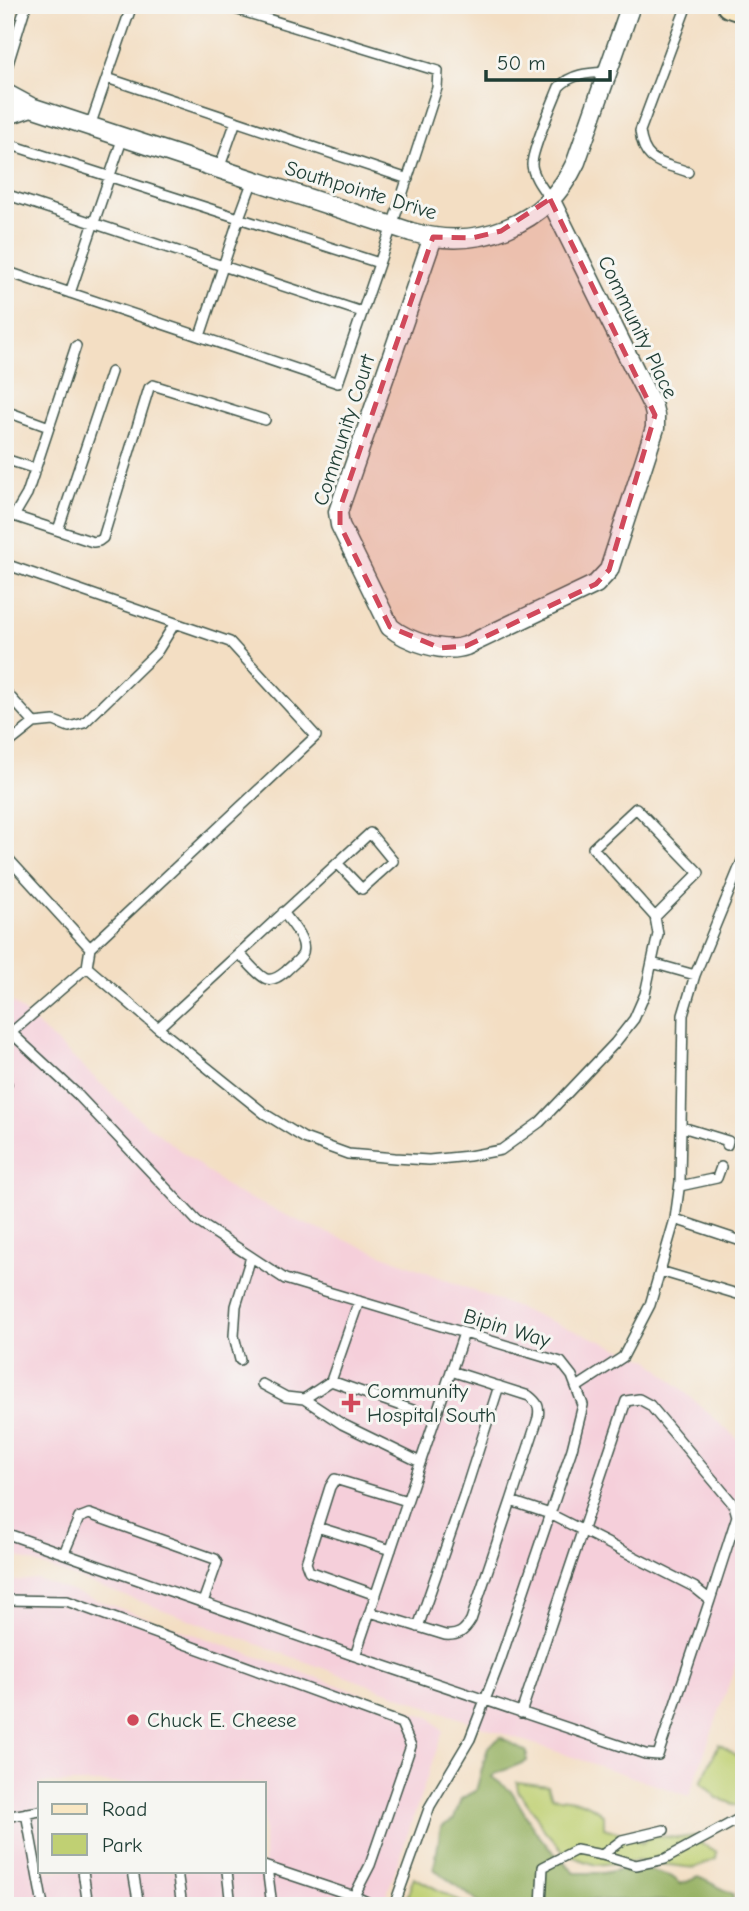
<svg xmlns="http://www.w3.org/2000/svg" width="749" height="1911" viewBox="0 0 749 1911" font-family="'Comic Neue',sans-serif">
	<rect width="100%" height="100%" fill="#f6f6f2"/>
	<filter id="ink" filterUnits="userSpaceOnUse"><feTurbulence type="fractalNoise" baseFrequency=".0143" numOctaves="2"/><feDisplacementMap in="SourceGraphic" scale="14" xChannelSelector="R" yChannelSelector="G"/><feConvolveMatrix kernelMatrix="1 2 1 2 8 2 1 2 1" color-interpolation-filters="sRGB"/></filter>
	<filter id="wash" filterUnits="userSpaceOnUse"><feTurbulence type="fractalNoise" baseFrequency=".00686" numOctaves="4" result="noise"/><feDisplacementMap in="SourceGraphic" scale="28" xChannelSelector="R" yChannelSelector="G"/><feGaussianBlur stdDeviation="1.57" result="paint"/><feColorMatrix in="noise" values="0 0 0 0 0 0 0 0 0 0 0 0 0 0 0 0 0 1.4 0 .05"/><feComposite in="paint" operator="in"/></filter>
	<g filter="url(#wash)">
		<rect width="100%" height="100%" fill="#f3dec3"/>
		<path fill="#f5cfda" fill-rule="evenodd" d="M 5,995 L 137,1117 L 231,1190 L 310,1226 L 649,1360 L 744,1445 L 744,1642 L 689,1796 L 492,1730 L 5,1552 Z
			M 37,1579 L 431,1718 L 443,1731 L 383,1906 L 5,1906 L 5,1582 ZM 40,1783 L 264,1783 L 264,1871 L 40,1871 Z"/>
		<path fill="#c0d073" stroke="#708654" stroke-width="2" d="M 719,1744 L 744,1760 L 744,1808 L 717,1798 L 701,1782 Z
			M 517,1782 L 548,1786 L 552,1797 C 576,1800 584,1799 604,1815 L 604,1828 L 624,1834 L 642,1843 L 653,1835 L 678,1838 L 695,1836 L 702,1844 L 717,1852 L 716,1859 L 694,1868 L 636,1861 L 596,1865 L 567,1855 L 545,1831 L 534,1812 L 518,1791 Z
			M 414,1877 L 468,1906 L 404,1906 Z"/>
		<path fill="#98b265" stroke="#5c784c" stroke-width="2" d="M 501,1737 L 527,1752 L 527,1761 L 495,1774 L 492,1777 L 512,1792 L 534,1829 L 549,1848 L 576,1873 L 603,1873 L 637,1866 L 672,1877 L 681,1884 L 699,1877 L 733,1894 L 733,1906 L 697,1906 L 660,1901 L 582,1900 L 581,1906 L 484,1906 L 434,1869 L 441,1827 L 454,1819 L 461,1799 L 476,1791 L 488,1747 Z"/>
	</g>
	<g filter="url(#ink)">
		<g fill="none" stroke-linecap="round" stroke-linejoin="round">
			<defs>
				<path id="lane" d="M 687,5 L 640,131 C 644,164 661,162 688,172
					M 7,67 L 26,5
					M 107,78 L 408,179
					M 90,126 L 132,5
					M 5,143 L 379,263
					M 219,169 L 236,121
					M 5,194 L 362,312
					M 550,199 C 544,190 533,177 532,165 C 531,152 553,102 559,87 C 572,73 590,73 608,72
					M 5,271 L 338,383 L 392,226 L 437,88 L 438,71 L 222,5
					M 70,293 L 123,137
					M 200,336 L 239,218 L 253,180
					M 5,411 L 49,427
					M 5,459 L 36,469
					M 14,516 L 93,542 L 99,541 L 103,538 L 149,388 L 153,385 L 265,420
					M 5,518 L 14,516 L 27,494 L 76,346
					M 58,530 L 111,372
					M 5,564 L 230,642 L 316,736 L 90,948 L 87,967 L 5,1038
					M 5,691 L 34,723
					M 5,746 L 34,723 L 54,721 L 69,727 L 84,723 L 157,652 L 175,623
					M 5,855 L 90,948
					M 239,953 C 245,959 259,977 267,979 C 274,981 281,975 286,971 C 291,966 298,961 302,955 C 309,942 291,923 283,912
					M 652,963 L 695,975
					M 87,967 L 158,1028 L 265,1114 L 304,1138 L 348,1154 L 395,1158 L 429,1160 L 469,1156 L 501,1150 L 540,1122 L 615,1043 L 634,1019 L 645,994 L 658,934 L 655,917 L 593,848 L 636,808 L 699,873 L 655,917
					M 5,1027 L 77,1094 L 198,1222 L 285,1279 L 561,1362 L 572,1376 L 583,1405 L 572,1449 L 500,1661 L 470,1739 L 430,1806 L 394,1906
					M 158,1028 L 370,833 L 393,861 L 362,889 L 337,863
					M 5,1081 L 7,1084
					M 682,1127 L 728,1141 L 727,1145
					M 680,1186 L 717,1178 L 721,1167
					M 675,1219 L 744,1242
					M 660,1271 L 675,1219 L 680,1182 L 683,1015 L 695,975 L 744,856
					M 240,1360 L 234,1336 L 236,1306 L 251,1257
					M 331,1381 L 435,1418
					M 262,1384 L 286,1397 L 304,1399 L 331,1381 L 359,1301
					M 577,1387 L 623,1357 L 650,1305 L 660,1271 L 744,1296
					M 304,1399 L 342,1424 L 420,1462
					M 317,1527 L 391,1550
					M 5,1533 L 355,1656 L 645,1754 L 658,1755 L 710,1600 L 694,1587 L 550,1514 L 511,1501 L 538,1418 C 540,1407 538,1403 529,1396 L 451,1371
					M 64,1553 L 79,1518 L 89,1514 L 215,1559 L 217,1563 L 203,1602
					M 376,1595 L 309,1571 L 306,1563 L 330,1487 L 335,1479 L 407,1501
					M 5,1600 L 67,1601 L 401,1723 L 411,1746 L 370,1865 L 354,1896 L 339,1906
					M 370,1612 L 445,1635 C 458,1636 464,1632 471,1620 L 511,1501
					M 418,1627 L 464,1495 L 499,1386
					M 355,1656 L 464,1333
					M 521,1713 L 626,1401 L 639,1399 L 650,1405 L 734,1505 L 737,1516 L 710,1600
					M 26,1813 L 43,1906
					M 5,1817 L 40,1811
					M 602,1855 L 622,1840 L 664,1830
					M 264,1866 L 354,1896 L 367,1902 L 366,1906
					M 267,1867 L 272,1906
					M 83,1871 L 88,1906
					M 133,1871 L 139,1906
					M 177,1871 L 182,1906
					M 227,1871 L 231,1906
					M 541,1906 L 543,1867 L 576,1850 L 602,1855 L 636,1865 L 665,1859 L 744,1816"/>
				<path id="street" d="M 5,93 L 31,107 L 411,232 C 477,251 546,226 576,162 L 631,5
					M 5,116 L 31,107
					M 433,237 L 338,512 L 340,525 L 390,627 C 407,641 444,654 466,646 L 596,584 L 609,570 L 655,428 L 655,415 L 653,407 L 550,199"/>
				<path id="secondary" d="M 729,5 L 744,10"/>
			</defs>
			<use href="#lane" stroke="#3f5549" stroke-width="12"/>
			<use href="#street" stroke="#3f5549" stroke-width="21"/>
			<use href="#secondary" stroke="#3f5549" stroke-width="28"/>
			<use href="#lane" stroke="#fff" stroke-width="9"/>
			<use href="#street" stroke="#fff" stroke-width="18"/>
			<use href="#secondary" stroke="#f9e7c3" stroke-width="24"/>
		</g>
	</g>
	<path fill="#d1495b" fill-opacity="0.2" stroke="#d1495b" stroke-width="5" stroke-dasharray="14 9" stroke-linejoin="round" d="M 550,199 L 655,415 L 609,570 L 596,584 L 466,646 L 440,648 L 390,627 L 340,525 L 340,508 L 433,237 L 472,238 L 501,231 Z"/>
	<g fill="#d1495b" stroke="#f6f6f2" stroke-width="2.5">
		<path d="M347.5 1392.5h7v7h7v7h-7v7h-7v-7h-7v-7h7z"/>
		<circle cx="133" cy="1720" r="7"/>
	</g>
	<g text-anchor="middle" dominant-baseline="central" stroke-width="6" stroke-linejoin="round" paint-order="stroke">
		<g font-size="21" fill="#1f3d34" stroke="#f6f6f2">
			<text transform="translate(361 190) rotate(17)">Southpointe Drive</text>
			<text transform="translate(638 327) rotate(64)">Community Place</text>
			<text transform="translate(344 430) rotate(-72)">Community Court</text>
			<text transform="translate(507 1328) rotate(17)">Bipin Way</text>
		</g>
		<g font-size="21" fill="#1f3d34" stroke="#f6f6f2" text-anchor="start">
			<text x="367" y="1391">Community<tspan x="367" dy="24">Hospital South</tspan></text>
			<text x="147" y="1720">Chuck E. Cheese</text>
		</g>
	</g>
	<rect width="749" height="1911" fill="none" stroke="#f6f6f2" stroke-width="28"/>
	<rect x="38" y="1782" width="228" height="91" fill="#f6f6f2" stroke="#a0aca6" stroke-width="2"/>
	<rect x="52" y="1804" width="35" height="10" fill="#f9e7c3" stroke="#a0aca6" stroke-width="2"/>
	<text x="102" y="1816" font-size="21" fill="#1f3d34">Road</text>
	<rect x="52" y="1834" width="35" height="21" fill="#c0d073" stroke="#a0aca6" stroke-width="2"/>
	<text x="102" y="1852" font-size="21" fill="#1f3d34">Park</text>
	<path d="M486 70v10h124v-10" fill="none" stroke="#1f3d34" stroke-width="3.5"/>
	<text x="497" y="70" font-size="21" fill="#1f3d34" stroke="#f6f6f2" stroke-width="5" paint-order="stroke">50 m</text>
</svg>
